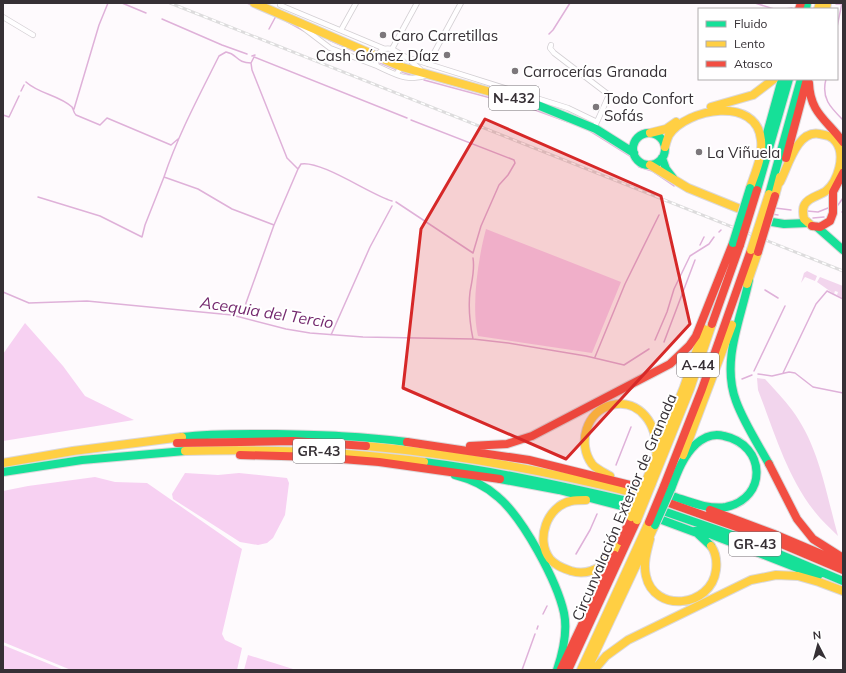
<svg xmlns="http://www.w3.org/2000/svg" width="846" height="673" viewBox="0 0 846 673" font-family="Mulish,sans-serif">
	<rect width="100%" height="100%" fill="#fefafd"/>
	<path fill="#f2d5ed" d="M 807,271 L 817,276 L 815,281 L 805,277 L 801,283 L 804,273 Z
		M 820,277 L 843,286 L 843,298 L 837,295 L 838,292 L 835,291 L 834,294 L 817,282 Z
		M 757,378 L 765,379 C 774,389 784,399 792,410 C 819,446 826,493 838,536 C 830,528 821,520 815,512 C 787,477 774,431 758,390 Z"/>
	<path fill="#f7d1f2" d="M 486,229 L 621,282 L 592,353 L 478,336 C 471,306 478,259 486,229 Z
		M 25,323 L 63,366 L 85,396 L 134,420 L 3,441 L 3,354 Z
		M 185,473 L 218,475 L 239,473 L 287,478 L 289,483 L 285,515 L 273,538 L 267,543 L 258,545 L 240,542 L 173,499 L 172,494 Z
		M 95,477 L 115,482 L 147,483 L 242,549 L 222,634 L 225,640 L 242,648 L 237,670 L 71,670 L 3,642 L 3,491 L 28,486 Z
		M 3,645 L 64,670 L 3,670 Z
		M 248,655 L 293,669 L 300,670 L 244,670 Z"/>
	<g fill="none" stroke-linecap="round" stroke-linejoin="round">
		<path stroke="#dfb1d9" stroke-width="1.5" d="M 122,3 L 146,13
			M 247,3 L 252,5
			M 755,3 L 774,9
			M 836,4 L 843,4
			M 785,9 L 792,8
			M 162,19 L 222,45 L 247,54
			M 286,21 L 304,31
			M 837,27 L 842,3
			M 269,29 L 276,16
			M 549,34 L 553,30 L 570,3
			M 329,40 L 370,58
			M 252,56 L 255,55
			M 378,62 L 397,70
			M 251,63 L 252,70 L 287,158 L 298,169 L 274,225
			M 402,72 L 413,76
			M 826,79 C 821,98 830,107 843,120
			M 424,80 L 535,110 L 568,122
			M 26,82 C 39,94 59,95 72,107 C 74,110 73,112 76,115 L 100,125 L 107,118 L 171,145 L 178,139
			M 21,91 L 24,85
			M 74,109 L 99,25 L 108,3
			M 3,115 L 9,117 L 19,96
			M 590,131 L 630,156 L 639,167 L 652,171 L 674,186
			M 298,169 L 301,164 C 321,160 371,195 392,201
			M 38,197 L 100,216 L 142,237 L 145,225 L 164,177
			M 396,202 L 473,253 L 481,226 L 499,185 L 508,175 L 515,163 L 514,160 L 411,120
			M 838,205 L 843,198
			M 775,208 L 791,210
			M 807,211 L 818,212 L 828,208
			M 842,212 L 843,211
			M 772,214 L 778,215
			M 813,218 L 824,217
			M 719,232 L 721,230
			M 700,245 L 704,237
			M 765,290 L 778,298
			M 3,292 L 29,303 L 87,301 L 232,315 L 286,329 L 310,333 L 363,337 L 473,339 L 508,343 L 586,356 L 624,365 L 649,349
			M 244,313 L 246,303 L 274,225 L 232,209 L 198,189 L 164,177 C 178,135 199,96 219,56 L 226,52 C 238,54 236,63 251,63 L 254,57 L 407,118
			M 331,335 L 370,247 L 392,206
			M 473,339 C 470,324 468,308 470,292 C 472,280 475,270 473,258
			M 655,340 L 667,312 L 674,289 L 690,256 L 709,244 L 714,237
			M 664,342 L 695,260
			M 595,357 L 625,284 L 659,215
			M 754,371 L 785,306
			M 783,373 L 816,304 L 827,291 L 843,299
			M 758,374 L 772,376 L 789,372 L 795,373 L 813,387 L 843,393
			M 742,379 L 752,375
			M 616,465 L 631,427
			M 576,554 L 590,530 L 597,514
			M 543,614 L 547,606
			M 537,629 L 538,626
			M 522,670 L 535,634"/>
		<defs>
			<path id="street" d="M 280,3 L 280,5 L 287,8 L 385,49
				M 3,17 L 33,35
				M 301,26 L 330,48 L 377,66
				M 341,30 L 356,3
				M 551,45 L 550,48 L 554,53 L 609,95 L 596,124
				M 392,49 L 417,3
				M 406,57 L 420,69
				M 428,64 L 461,3
				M 396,74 C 403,67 403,63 398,54
				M 428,75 C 408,83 395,74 377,66 C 373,57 381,46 392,49 C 396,51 401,55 406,57 L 568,108 L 595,121"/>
			<path id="fast" d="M 806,9 L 807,3
				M 498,94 L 535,104 L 596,129 L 634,153
				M633 149a16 16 0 1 1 32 0a16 16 0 1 1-32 0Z
				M 763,148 L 782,79
				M 662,158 L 666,169 L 673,178
				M 757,190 L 789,79
				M 769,194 L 801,79
				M 772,222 L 784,224 L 808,223
				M 817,227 L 843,250
				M 749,280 C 741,319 721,361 736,401 C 744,423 758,444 769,464
				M 182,437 C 213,433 245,434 276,434 C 320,435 363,436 407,442
				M 424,462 C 495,471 563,486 632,502
				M 3,472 L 82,460 L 185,451
				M 455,475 C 471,479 486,486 498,497 C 523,518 557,581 564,613 C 568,632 563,652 557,670
				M 500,479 L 559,490 L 629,508
				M 671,489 C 677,473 683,456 696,444 C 704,437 714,433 724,436 C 766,445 768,498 726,507 C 708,510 688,501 672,496
				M 666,512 L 741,538 L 843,581
				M 662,520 L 697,533 L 711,546
				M 697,529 L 818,576"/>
			<path id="slow" d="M 254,3 L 402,67 L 498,94
				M 818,9 L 820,3
				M 826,9 L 827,3
				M 711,107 L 753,95 L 774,79
				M 650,133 L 666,129 L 676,122
				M 665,147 C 666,143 667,139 669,135 C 687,108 757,96 761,140 C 763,156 755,173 750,188
				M 650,165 L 688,188 L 740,209
				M 780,182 C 788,167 797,129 820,134 C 826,135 832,136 836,142 C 846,155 838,181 826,191 C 819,196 809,197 805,204 C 802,208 803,214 804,219 L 812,226
				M 775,196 L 780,177
				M 747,284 L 758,252
				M 366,446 C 457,454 546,471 635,493
				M 185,451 C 265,449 345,451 424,462
				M 683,455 L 732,325
				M 3,463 L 73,451 L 182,437
				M 610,476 C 605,473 596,469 592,464 C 577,444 586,411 612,405 C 639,398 659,426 655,450
				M 646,481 L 684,387 L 704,329
				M 652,483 L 690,389 L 712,324
				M 586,500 C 581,500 576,500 571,501 C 547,506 535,540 550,559 C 556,566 563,568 571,571 C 581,574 592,572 601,566 C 611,559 615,546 623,537
				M 650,539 C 647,551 643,563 646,576 C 654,613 711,608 716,570 C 717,562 716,553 711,546
				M 581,670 L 649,522
				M 587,670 L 655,525
				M 594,670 L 606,656 L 628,640 L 751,580 L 776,575 L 798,576 L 819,582 L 843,591"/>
			<path id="jam" d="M 799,9 L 801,3
				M 809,83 C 810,113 827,120 843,142
				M 786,158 L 807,79
				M 812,226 L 820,227 L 830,221 L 833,213 L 833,192 L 843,173
				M 712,324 L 740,245
				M 407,442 L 529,460 L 638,487
				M 177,443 L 293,441 L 366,446
				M 470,446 L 507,444 L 532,436 L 670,364 L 689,346 L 696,336 L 733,243
				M 240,455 L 317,457 L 379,462 L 500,479
				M 769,464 L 797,519 L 813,539 L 843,558
				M 664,486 L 702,389 L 751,250
				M 669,503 L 770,539 L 843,570
				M 710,510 L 774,534 L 840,562
				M 621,541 L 631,517
				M 561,669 L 615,555
				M 568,670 L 637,520"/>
		</defs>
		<use href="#street" stroke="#d3cfd3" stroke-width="6"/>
		<use href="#fast" stroke="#dbd8da" stroke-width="10"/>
		<use href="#slow" stroke="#dbd8da" stroke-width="10"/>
		<use href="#jam" stroke="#dbd8da" stroke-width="10"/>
		<use href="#street" stroke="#fffeff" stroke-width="4.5"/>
		<use href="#fast" stroke="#16e098" stroke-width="8"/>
		<use href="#slow" stroke="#ffcf43" stroke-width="8"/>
		<use href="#jam" stroke="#f24e42" stroke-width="8"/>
		<defs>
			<path id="rail" d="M 170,3 L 843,271"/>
		</defs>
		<use href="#rail" stroke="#dddcdd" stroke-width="3"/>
		<use href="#rail" stroke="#fff" stroke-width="1.5" stroke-dasharray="4.5" stroke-linecap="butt"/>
		<defs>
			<path id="fast-bridge" d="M 733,243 L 750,188
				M 655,525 L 671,489"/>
			<path id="slow-bridge" d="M 751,250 L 769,194
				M 631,517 L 646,481
				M 637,520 L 652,483"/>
			<path id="jam-bridge" d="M 740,245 L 757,190
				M 758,252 L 775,196
				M 649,522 L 664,486"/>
		</defs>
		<use href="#fast-bridge" stroke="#dbd8da" stroke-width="10" stroke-linecap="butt"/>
		<use href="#slow-bridge" stroke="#dbd8da" stroke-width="10" stroke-linecap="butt"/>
		<use href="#jam-bridge" stroke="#dbd8da" stroke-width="10" stroke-linecap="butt"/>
		<use href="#fast-bridge" stroke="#16e098" stroke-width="8"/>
		<use href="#slow-bridge" stroke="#ffcf43" stroke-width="8"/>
		<use href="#jam-bridge" stroke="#f24e42" stroke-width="8"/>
	</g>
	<path fill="#d62828" fill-opacity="0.2" stroke="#d62828" stroke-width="3" stroke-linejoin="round" d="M 485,119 L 661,196 L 690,324 L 566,459 L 403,388 L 421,229 Z"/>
	<g fill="#7c777b" stroke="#fff" stroke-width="1.5">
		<circle cx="383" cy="35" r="4"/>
		<circle cx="447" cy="55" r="4"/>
		<circle cx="515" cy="71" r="4"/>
		<circle cx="596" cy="107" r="4"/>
		<circle cx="699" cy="152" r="4"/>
	</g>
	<g text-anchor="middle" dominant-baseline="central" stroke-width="4" stroke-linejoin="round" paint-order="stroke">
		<g fill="#fff" stroke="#726e72" stroke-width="1">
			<rect x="489" y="86" width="50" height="24" rx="3"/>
			<rect x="677" y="353" width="42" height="24" rx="3"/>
			<rect x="293" y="439" width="52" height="24" rx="3"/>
			<rect x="729" y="532" width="52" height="24" rx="3"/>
		</g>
		<g font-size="14" font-weight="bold" fill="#363035">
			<text x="514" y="98">N-432</text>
			<text x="698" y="365">A-44</text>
			<text x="319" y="451">GR-43</text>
			<text x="755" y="544">GR-43</text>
		</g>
		<g font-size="15" fill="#363035" stroke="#fff" text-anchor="start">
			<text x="391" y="35">Caro Carretillas</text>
			<text x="439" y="55" text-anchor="end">Cash Gómez Díaz</text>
			<text x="523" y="71">Carrocerías Granada</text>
			<text x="604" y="98">Todo Confort<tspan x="604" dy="17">Sofás</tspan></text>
			<text x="707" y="152">La Viñuela</text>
		</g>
		<g font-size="15" fill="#363035" stroke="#fff">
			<text transform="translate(624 507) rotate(-67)">Circunvalación Exterior de Granada</text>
		</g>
		<g font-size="16" font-style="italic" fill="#74296e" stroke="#fff">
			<text transform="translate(267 312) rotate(9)">Acequia del Tercio</text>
		</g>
	</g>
	<rect width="846" height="673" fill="none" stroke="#363035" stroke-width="8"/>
	<rect x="698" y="8" width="140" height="72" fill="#ffffff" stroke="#afacae"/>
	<rect x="706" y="21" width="20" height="6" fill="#16e098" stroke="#afacae"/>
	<text x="734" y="28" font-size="12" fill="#363035">Fluido</text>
	<rect x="706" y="41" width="20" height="6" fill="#ffcf43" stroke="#afacae"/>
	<text x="734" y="48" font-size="12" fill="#363035">Lento</text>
	<rect x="706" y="61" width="20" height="6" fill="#f24e42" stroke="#afacae"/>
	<text x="734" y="68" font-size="12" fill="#363035">Atasco</text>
	<g transform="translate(818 645) rotate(354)" stroke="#ffffff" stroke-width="3" paint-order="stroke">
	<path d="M0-3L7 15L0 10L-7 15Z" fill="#363035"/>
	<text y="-6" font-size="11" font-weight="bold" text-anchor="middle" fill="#363035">N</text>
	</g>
</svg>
